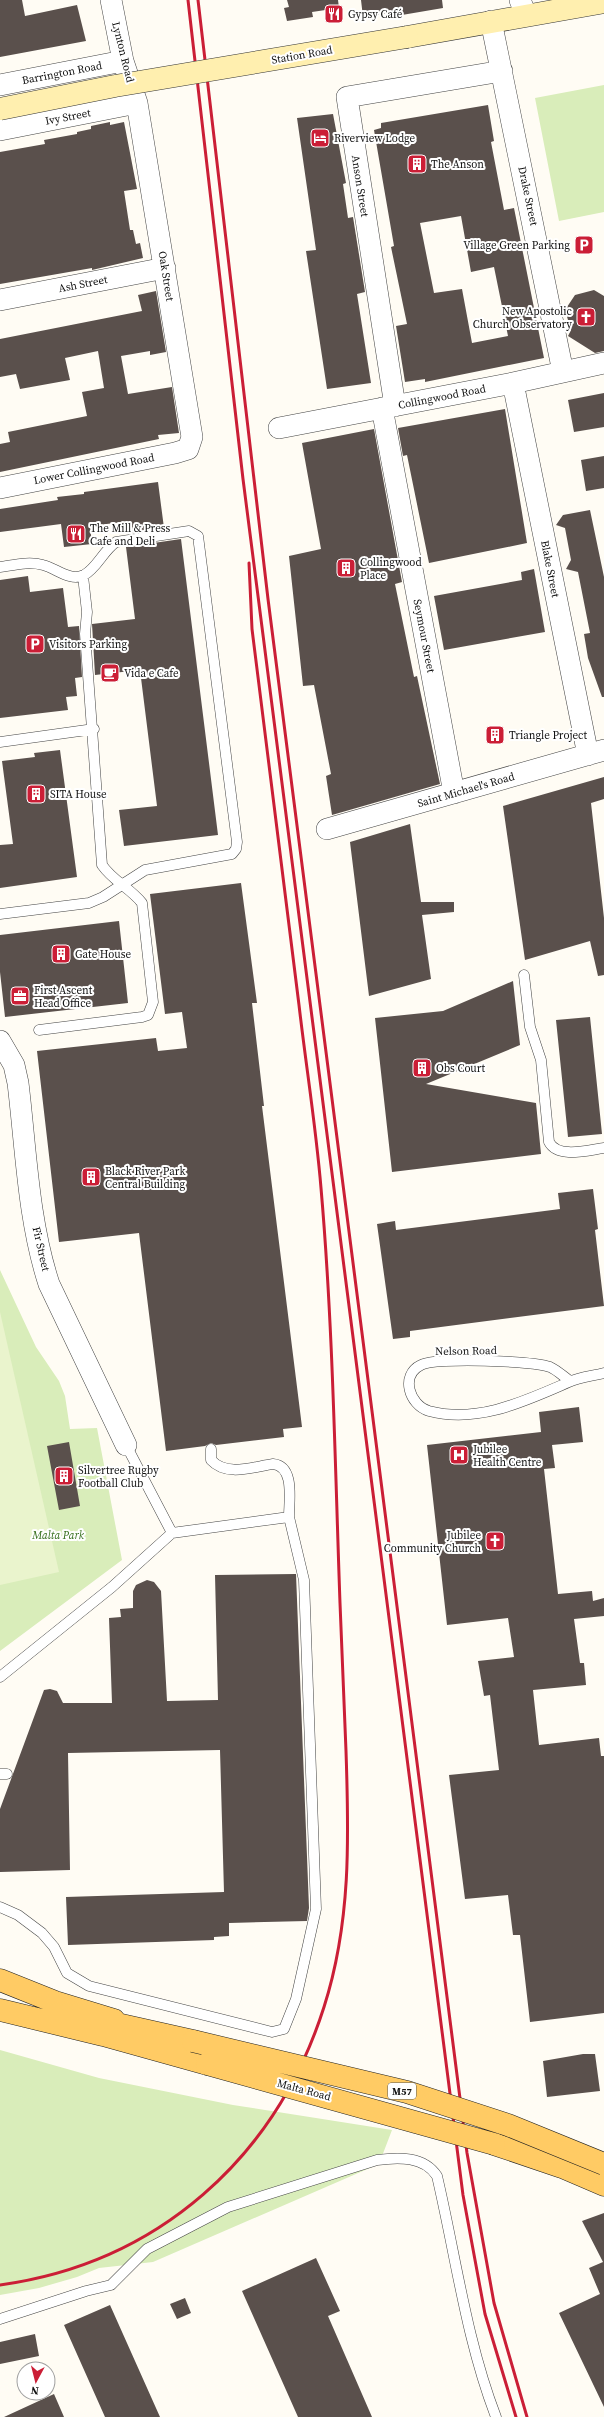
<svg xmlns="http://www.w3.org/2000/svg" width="604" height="2417" viewBox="0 0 604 2417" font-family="'Source Serif 4',serif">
	<rect width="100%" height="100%" fill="#fffcf4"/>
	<path fill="#d9edba" d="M 604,85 L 604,212 L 559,221 L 535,98 Z
		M 0,1270 L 36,1347 L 59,1381 L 65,1396 L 70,1429 L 97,1428 L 122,1560 L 0,1651 Z
		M 0,2050 L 99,2078 L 233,2105 L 392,2130 L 379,2164 L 153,2262 L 99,2268 L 77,2277 L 39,2288 L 0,2295 Z"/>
	<path fill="#eaf4cd" d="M 0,1312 L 59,1572 L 0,1585 Z"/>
	<path fill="#5a504c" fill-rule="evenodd" d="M 0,0 L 22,0 L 25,16 L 77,5 L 86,41 L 0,57 Z
		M 287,0 L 338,0 L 339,8 L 312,12 L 313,17 L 287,21 L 284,8 L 289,7 Z
		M 361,0 L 442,0 L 443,8 L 396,16 L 395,12 L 363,17 Z
		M 488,105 L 494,141 L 491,142 L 504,210 L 514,208 L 544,358 L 425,382 L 425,379 L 405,382 L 396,326 L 407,324 L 391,247 L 394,246 L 374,130 L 381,128 L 381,123 ZM 461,216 L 471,272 L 494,267 L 508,336 L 472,343 L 462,289 L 434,293 L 420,223 Z
		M 333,114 L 346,183 L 343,184 L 348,218 L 353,217 L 365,292 L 357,294 L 371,383 L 327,389 L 306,251 L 316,250 L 297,118 Z
		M 110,122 L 110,125 L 124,122 L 137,189 L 124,191 L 130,230 L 133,230 L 136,244 L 140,243 L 143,258 L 92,270 L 92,268 L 0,284 L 0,152 L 45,144 L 44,140 L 77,134 L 77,132 L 91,129 L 91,126 Z
		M 594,290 L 604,296 L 604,351 L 595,353 L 568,336 L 571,330 L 565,310 L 575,295 Z
		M 156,291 L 166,352 L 150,355 L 150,351 L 121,356 L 128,394 L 172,387 L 179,433 L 158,435 L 159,439 L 0,472 L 0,444 L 10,442 L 8,432 L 87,416 L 82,392 L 104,388 L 98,351 L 65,358 L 70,380 L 20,389 L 16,374 L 0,377 L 0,339 L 142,311 L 138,295 Z
		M 604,393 L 604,427 L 574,432 L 568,400 Z
		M 505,409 L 527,543 L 429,563 L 407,455 L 403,456 L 398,428 Z
		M 374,429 L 402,582 L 395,584 L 414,677 L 417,676 L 440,784 L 332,815 L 326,776 L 331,774 L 314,685 L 303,686 L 289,556 L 321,549 L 302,443 Z
		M 604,456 L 604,488 L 586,491 L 581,460 Z
		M 158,482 L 164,528 L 124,534 L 123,522 L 90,526 L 92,544 L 64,547 L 61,524 L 0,532 L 0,509 L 58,500 L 57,497 L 84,494 L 84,492 Z
		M 590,510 L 604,577 L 604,697 L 602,697 L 588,658 L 584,634 L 590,633 L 578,572 L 566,569 L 571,560 L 565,528 L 556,525 L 563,515 Z
		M 181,539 L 218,835 L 124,846 L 119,810 L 157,806 L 140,670 L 95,675 L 92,624 L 135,619 L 126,547 Z
		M 534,569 L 545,632 L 444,650 L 434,596 L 522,580 L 521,572 Z
		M 28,576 L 30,592 L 63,588 L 68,627 L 79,626 L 82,677 L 75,678 L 77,696 L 66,697 L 68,710 L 0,718 L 0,580 Z
		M 60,750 L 77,877 L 0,888 L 0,845 L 13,844 L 2,761 L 35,757 L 34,753 Z
		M 604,777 L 604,799 L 591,803 L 604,918 L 604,975 L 598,976 L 590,941 L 525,960 L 503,806 Z
		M 410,824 L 421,902 L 454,902 L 454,912 L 422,915 L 431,979 L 369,996 L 350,842 Z
		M 241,883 L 257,1003 L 252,1003 L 264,1106 L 262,1106 L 302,1427 L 283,1429 L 284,1437 L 216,1445 L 211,1443 L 205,1446 L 166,1451 L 139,1233 L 59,1242 L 37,1051 L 156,1038 L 158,1051 L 187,1048 L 182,1012 L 165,1014 L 150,894 Z
		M 119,921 L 128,1003 L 5,1017 L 0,972 L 0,935 Z
		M 513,981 L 520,1045 L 426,1084 L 536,1103 L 541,1154 L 392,1172 L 375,1018 L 443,1011 Z
		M 590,1017 L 602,1134 L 568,1137 L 556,1020 Z
		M 593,1189 L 598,1229 L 595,1230 L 604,1306 L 410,1331 L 410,1337 L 393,1339 L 377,1224 L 395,1221 L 396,1230 L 560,1209 L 558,1193 Z
		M 579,1407 L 583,1442 L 552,1445 L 555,1468 L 544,1469 L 558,1594 L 592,1591 L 593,1601 L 604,1598 L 604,1616 L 574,1619 L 580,1663 L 584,1663 L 586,1685 L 533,1690 L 539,1745 L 599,1738 L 601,1756 L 604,1756 L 604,2013 L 530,2022 L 520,1935 L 513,1935 L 508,1895 L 465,1899 L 449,1775 L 499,1770 L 490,1695 L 484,1696 L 478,1661 L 514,1657 L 508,1618 L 447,1625 L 427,1445 L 541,1432 L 539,1412 Z
		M 69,1442 L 80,1506 L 59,1510 L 47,1446 Z
		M 296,1574 L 309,1908 L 307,1921 L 229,1923 L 229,1936 L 214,1937 L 214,1940 L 68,1945 L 66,1897 L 224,1892 L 220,1750 L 68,1753 L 70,1870 L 0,1872 L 0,1809 L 44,1690 L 50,1689 L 57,1691 L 63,1703 L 112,1703 L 109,1618 L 121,1617 L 120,1609 L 133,1608 L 133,1591 L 136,1585 L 147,1580 L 154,1582 L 161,1591 L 167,1701 L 218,1700 L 215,1575 Z
		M 583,2054 L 595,2054 L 600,2091 L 547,2097 L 543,2061 Z
		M 604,2213 L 604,2407 L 559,2313 L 600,2294 L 589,2268 L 603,2262 L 582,2221 Z
		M 316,2258 L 340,2311 L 328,2316 L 372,2417 L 298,2417 L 242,2291 Z
		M 185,2298 L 191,2313 L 177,2319 L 170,2304 Z
		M 110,2305 L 160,2417 L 105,2417 L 64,2325 Z
		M 35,2334 L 39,2356 L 0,2364 L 0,2342 Z
		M 54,2394 L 64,2417 L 4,2417 Z"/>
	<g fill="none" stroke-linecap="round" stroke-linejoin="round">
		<defs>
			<path id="lane" d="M 0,567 C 14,565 29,561 43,565 C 56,568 70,582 84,575 C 97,568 103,551 116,542 L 189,531 L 198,536 L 237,842 L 236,849 L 232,854 L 145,870 L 103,897 L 89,903 L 0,914
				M 0,742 L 94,729
				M 524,975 L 530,1027 L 541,1060 L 549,1142 C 558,1159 588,1150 604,1148
				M 39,1030 L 142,1017 L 148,1015 L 153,1002 L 142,903 C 130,888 113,881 102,865 L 85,634 L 87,612 L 83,576
				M 570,1381 C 564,1377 557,1370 550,1367 C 534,1361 435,1357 421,1365 C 400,1375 409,1405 429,1411 C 478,1424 525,1401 569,1382 C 580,1377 593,1376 604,1373
				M 172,1533 L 289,1517 C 289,1500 295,1466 273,1464 C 252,1467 227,1477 211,1460 L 211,1449
				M 0,1677 L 112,1587 L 172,1533 L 126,1445
				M 0,1774 L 7,1774
				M 0,1907 L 18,1915 L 42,1933 L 54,1947 L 67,1973 L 89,1986 L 272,2032 L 284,2029 L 296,1999 L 316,1909 L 304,1580 L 289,1517
				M 0,2319 L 86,2291 L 111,2285 L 147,2249 L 228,2207 L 377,2160 C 398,2157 424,2156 437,2176 C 456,2257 466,2339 496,2417"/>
			<path id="street" d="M 520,0 L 526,15
				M 491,21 L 563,372
				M 0,85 L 123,61
				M 0,130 L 137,103
				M 0,300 L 165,268
				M 513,383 L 588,755
				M 395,406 L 347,97 L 502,71
				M 382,408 L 454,793
				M 279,428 L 513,383 L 604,363
				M 0,488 L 175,453 L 188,449 L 192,437 L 137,103 L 123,61 L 111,0
				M 327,829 L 604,750
				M 0,1041 L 14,1065 L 18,1083 C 26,1149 28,1220 49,1284 L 126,1445"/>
			<path id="secondary" d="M 407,37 L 604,2"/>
			<path id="primary" d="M 0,1980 L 55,2002 L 114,2020
				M 0,2010 L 103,2035 L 207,2064
				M 99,2020 L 193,2041
				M 494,2144 L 562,2167 L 604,2185"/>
		</defs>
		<use href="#lane" stroke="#444" stroke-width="11"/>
		<use href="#street" stroke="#444" stroke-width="22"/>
		<use href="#secondary" stroke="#333" stroke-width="23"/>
		<use href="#primary" stroke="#222" stroke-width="23"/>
		<use href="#lane" stroke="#fff" stroke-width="10"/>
		<use href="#street" stroke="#fff" stroke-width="21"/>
		<use href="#secondary" stroke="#ffefaf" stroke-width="22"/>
		<use href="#primary" stroke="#ffcb64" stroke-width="22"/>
		<path stroke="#cb1e36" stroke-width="3" d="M 188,0 L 243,479 L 463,2195 L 485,2314 L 516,2417
			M 198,0 L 268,599 L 467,2153 L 494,2303 L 527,2417
			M 0,2285 C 158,2263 276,2158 324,2007 C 351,1923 349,1838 346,1751 C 344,1701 342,1652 340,1603 C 335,1465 333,1326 321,1188 C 316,1127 306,1066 299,1005 C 284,879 268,754 252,629 L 249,563"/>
		<defs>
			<path id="secondary-bridge" d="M 0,109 L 115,86 L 407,37"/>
			<path id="primary-bridge" d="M 193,2041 L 407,2092 L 508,2125 L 604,2164
				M 207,2064 L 494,2144"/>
		</defs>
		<use href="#secondary-bridge" stroke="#333" stroke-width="23" stroke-linecap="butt"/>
		<use href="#primary-bridge" stroke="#222" stroke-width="23" stroke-linecap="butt"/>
		<use href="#secondary-bridge" stroke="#ffefaf" stroke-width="22"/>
		<use href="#primary-bridge" stroke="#ffcb64" stroke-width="22"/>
	</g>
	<defs>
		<symbol id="restaurant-square" viewBox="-11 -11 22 22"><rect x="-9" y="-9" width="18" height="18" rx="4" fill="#cb1e36" stroke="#fff"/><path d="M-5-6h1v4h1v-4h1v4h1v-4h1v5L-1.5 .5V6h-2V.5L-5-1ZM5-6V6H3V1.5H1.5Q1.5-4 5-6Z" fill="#fff"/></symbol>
		<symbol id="hotel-square" viewBox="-11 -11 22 22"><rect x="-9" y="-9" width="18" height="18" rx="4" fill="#cb1e36" stroke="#fff"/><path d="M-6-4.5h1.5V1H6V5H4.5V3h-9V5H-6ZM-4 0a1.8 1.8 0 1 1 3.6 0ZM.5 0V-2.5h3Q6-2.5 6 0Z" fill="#fff"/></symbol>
		<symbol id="building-square" viewBox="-11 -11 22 22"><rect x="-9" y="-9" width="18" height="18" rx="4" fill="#cb1e36" stroke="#fff"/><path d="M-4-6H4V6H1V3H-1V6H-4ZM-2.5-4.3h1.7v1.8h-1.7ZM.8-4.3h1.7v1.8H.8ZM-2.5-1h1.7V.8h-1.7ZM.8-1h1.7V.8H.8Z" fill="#fff"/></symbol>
		<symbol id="parking-square" viewBox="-11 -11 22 22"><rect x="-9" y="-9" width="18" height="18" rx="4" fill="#cb1e36" stroke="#fff"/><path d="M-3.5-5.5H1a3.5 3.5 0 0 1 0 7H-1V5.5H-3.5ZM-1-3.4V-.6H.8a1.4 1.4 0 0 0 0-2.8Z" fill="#fff"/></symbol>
		<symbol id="church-square" viewBox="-11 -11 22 22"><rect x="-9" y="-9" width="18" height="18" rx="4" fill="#cb1e36" stroke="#fff"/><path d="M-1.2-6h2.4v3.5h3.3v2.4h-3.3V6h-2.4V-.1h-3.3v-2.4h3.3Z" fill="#fff"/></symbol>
		<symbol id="cafe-square" viewBox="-11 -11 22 22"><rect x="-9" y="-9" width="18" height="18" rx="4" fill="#cb1e36" stroke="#fff"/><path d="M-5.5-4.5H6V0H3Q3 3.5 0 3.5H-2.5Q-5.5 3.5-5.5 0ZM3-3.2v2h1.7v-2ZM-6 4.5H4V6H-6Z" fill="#fff"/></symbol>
		<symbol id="office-square" viewBox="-11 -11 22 22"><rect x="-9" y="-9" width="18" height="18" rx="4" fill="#cb1e36" stroke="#fff"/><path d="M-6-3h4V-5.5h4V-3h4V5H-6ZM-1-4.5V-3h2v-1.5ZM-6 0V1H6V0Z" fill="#fff"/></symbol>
		<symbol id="hospital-square" viewBox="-11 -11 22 22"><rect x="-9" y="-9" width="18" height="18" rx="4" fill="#cb1e36" stroke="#fff"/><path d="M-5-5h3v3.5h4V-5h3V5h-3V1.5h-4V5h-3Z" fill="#fff"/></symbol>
	</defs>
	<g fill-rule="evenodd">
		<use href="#restaurant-square" x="323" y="3" width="22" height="22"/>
		<use href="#hotel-square" x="309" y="127" width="22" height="22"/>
		<use href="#building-square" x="406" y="153" width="22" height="22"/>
		<use href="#parking-square" x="573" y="234" width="22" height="22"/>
		<use href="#church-square" x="575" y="306" width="22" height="22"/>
		<use href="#restaurant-square" x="65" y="523" width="22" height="22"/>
		<use href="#building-square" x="335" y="557" width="22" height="22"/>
		<use href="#parking-square" x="24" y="633" width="22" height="22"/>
		<use href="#cafe-square" x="99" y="662" width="22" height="22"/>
		<use href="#building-square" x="484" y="724" width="22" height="22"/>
		<use href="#building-square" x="25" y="783" width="22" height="22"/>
		<use href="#building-square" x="50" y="943" width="22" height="22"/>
		<use href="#office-square" x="9" y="985" width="22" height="22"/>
		<use href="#building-square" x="411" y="1057" width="22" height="22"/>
		<use href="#building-square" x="80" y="1166" width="22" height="22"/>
		<use href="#hospital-square" x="448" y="1444" width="22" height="22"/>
		<use href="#building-square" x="53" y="1465" width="22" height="22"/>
		<use href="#church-square" x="484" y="1530" width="22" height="22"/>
	</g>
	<g text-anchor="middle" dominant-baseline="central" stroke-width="4" stroke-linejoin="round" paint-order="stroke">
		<rect fill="#fff" stroke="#585858" stroke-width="1" x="388" y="2083" width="28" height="16" rx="3"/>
		<g font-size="10" font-weight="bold" fill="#111">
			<text x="402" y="2091">M57</text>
		</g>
		<g font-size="11" fill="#111" stroke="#fff" text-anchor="start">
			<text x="348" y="14">Gypsy Café</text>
			<text x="334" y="138">Riverview Lodge</text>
			<text x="431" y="164">The Anson</text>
			<text x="570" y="245" text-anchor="end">Village Green Parking</text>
			<text x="572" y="311" text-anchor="end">New Apostolic<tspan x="572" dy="13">Church Observatory</tspan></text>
			<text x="90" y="528">The Mill &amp; Press<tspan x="90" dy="13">Cafe and Deli</tspan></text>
			<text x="360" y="562">Collingwood<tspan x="360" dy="13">Place</tspan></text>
			<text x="49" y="644">Visitors Parking</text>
			<text x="124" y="673">Vida e Cafe</text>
			<text x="509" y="735">Triangle Project</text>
			<text x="50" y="794">SITA House</text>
			<text x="75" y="954">Gate House</text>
			<text x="34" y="990">First Ascent<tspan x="34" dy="13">Head Office</tspan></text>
			<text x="436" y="1068">Obs Court</text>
			<text x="105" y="1171">Black River Park<tspan x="105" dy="13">Central Building</tspan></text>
			<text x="473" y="1449">Jubilee<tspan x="473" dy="13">Health Centre</tspan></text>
			<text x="78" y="1470">Silvertree Rugby<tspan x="78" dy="13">Football Club</tspan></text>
			<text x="481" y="1535" text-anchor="end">Jubilee<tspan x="481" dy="13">Community Church</tspan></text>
		</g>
		<g font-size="11" fill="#111" stroke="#fff">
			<text transform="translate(123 52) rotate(76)">Lynton Road</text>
			<text transform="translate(302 55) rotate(-10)">Station Road</text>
			<text transform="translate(62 73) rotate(-11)">Barrington Road</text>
			<text transform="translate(68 117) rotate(-11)">Ivy Street</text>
			<text transform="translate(360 186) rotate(81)">Anson Street</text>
			<text transform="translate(528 196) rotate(78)">Drake Street</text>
			<text transform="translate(166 276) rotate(81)">Oak Street</text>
			<text transform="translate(83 284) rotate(-11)">Ash Street</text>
			<text transform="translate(442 397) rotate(-11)">Collingwood Road</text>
			<text transform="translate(94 469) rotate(-11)">Lower Collingwood Road</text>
			<text transform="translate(550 569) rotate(79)">Blake Street</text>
			<text transform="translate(424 636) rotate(79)">Seymour Street</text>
			<text transform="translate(466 790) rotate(-16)">Saint Michael's Road</text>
			<text transform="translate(41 1249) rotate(77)">Fir Street</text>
			<text transform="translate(466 1351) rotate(-1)">Nelson Road</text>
			<text transform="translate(304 2090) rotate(15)">Malta Road</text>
		</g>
		<g font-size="11" font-style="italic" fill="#346e1b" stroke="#fff">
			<text x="58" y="1535">Malta Park</text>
		</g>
	</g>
	<g transform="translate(36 2381) rotate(187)"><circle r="19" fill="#ffffff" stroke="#a0a0a0"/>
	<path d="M0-3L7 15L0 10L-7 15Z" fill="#cb1e36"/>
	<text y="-6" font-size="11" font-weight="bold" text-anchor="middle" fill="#111111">N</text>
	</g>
</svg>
